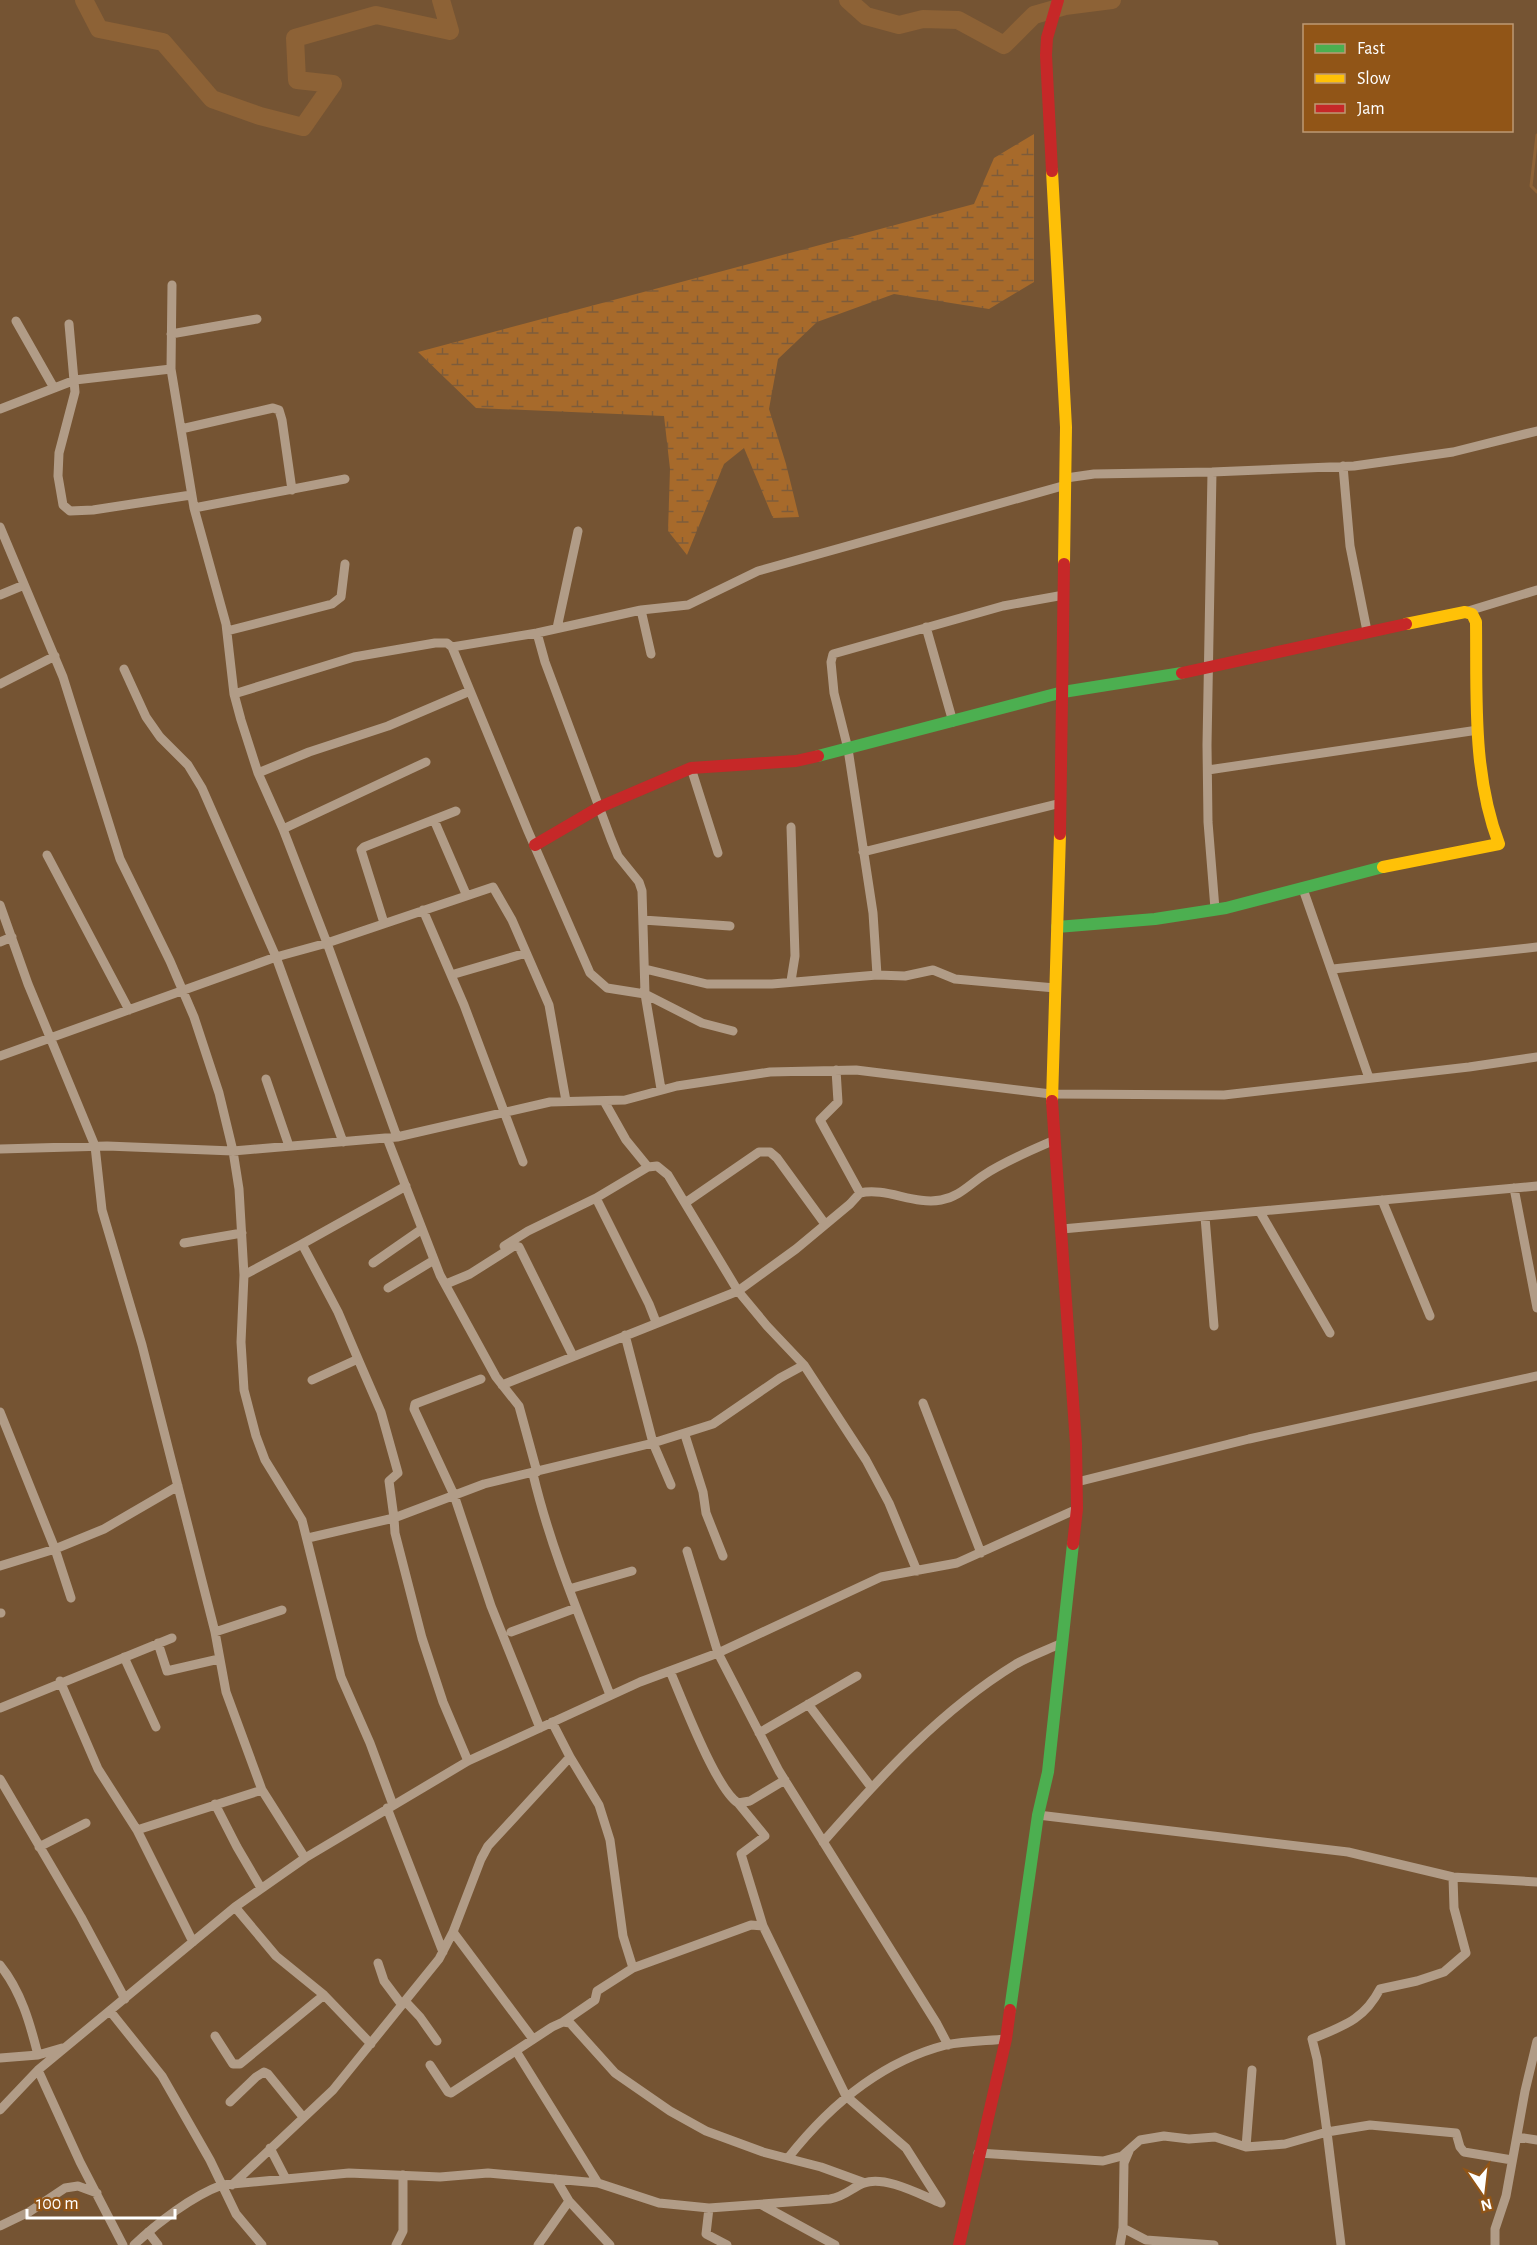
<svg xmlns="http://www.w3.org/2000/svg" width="1537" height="2245" viewBox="0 0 1537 2245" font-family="'Alegreya Sans',sans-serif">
	<defs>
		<pattern id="wetland-marsh" width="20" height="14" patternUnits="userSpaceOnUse" patternTransform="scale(1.5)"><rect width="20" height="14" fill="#a76a2b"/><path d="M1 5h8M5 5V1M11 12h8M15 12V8" fill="none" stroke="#7e5c3a"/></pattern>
	</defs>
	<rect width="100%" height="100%" fill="#755433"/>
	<path fill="url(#wetland-marsh)" d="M 1034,134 L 1034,282 L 989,309 L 894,294 L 817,322 L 778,359 L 769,409 L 786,464 L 799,517 L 773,518 L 744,448 L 724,464 L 687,555 L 668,531 L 670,469 L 664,416 L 476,408 L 418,352 L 974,204 L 994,158 Z"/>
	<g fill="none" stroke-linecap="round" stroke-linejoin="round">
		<path stroke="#8d6236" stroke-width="3" d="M 1537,135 L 1531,186 L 1537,192"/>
		<path stroke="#8d6236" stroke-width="18" d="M 84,0 L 99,29 L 163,42 L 212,99 L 260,116 L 303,127 L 333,84 L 297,80 L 295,38 L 376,15 L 450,31 L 441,0
			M 848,0 L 866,16 L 899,25 L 923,19 L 958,20 L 1004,45 L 1034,15 L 1065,6 L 1112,0"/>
		<path stroke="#b19c87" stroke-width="9" d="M 172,285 L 171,369 L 194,508 L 226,624 L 234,694 L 241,720 L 258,773 L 283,829 L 327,943 L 397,1137
			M 16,321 L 54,388
			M 69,324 L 75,392 L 59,453 L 58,476 L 63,505 L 70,511 L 93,510 L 191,495
			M 171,334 L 257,319
			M 0,409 L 75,380 L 171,369
			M 181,429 L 273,408 L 279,410 L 282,420 L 292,490
			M 1343,466 L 1350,546 L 1367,631
			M 1212,472 L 1207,745 L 1208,822 L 1215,909
			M 1066,478 L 1094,474 L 1212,472 L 1354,466 L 1453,452 L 1537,431
			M 194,508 L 345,479
			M 0,527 L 63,677 L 120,859 L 170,961 L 194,1017 L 219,1093 L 233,1151 L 239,1189 L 244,1275 L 241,1342 L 244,1390 L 256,1436 L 265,1460 L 302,1520 L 341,1677 L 370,1743 L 393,1805
			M 0,595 L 24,585
			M 641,610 L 651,654
			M 1465,612 L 1537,590
			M 926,627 L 953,722
			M 557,628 L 578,531
			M 227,631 L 332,604 L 341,597 L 345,564
			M 537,633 L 545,662 L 611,839 L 618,856 L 639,882 L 642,891 L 645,994 L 702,1023 L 733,1031
			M 452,647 L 537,633 L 641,610 L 688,605 L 758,571 L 1066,485
			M 124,669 L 146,717 L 160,737 L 188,765 L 202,788 L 276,957 L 343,1142
			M 0,684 L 55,656
			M 234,694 L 354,657 L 435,643 L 447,643 L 452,647 L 528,831 L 590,973 L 607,988 L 645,994 L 661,1089
			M 691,768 L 718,853
			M 1208,770 L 1478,730
			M 258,773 L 309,752 L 388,726 L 470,691
			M 434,820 L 466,894
			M 791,827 L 795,956 L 791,981
			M 283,829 L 426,762
			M 863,852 L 1061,803
			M 47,855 L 129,1010
			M 1303,889 L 1369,1078
			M 0,905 L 28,984 L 95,1146 L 102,1210 L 142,1345 L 215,1632 L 226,1692 L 262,1790 L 305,1858
			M 423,910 L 464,1005 L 523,1162
			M 643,920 L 730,926
			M 384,923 L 361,850 L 364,847 L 456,811
			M 0,942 L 12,937
			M 645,969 L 707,984 L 772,984 L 877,975 L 905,976 L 933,970 L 955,979 L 1055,988
			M 1333,969 L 1537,947
			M 451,975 L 526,953
			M 877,975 L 873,913 L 848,749 L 834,693 L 831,662 L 833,654 L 1003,606 L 1064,595
			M 0,1056 L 276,957 L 327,943 L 493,887 L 512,920 L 549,1005 L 566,1101
			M 836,1070 L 838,1102 L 820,1120 L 860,1193
			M 266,1079 L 289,1146
			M 604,1101 L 626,1140 L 648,1167 L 657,1166 L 668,1175 L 738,1291 L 767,1326 L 804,1365 L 866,1460 L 889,1503 L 917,1571
			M 387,1138 L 440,1275 L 496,1377 L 519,1406 L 537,1472
			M 0,1149 L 107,1146 L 233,1151 L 397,1137 L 550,1102 L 625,1100 L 677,1086 L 770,1072 L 856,1070 L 1051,1094 L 1224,1095 L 1469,1067 L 1537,1057
			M 1514,1188 L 1537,1308
			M 596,1198 L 649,1304 L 656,1322
			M 1382,1200 L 1430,1316
			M 685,1203 L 759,1152 L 770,1152 L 777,1158 L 825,1224
			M 1260,1212 L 1330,1333
			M 1205,1217 L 1214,1326
			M 1062,1229 L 1537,1186
			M 184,1243 L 242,1233
			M 504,1246 L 528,1231 L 596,1198 L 648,1167
			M 373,1263 L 422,1229
			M 244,1275 L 302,1244
			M 446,1284 L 470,1274 L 514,1246 L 519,1247 L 573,1356
			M 388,1288 L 434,1260
			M 625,1335 L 653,1443 L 671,1485
			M 481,1379 L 415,1404 L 414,1409 L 454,1495 L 491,1606 L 540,1728
			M 312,1380 L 358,1359 L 338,1312 L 302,1244 L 406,1186
			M 502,1385 L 738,1291 L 796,1249 L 850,1204 L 860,1193 C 886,1187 914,1205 941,1200 C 959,1197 970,1184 984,1175 C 1005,1161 1032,1150 1055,1140
			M 923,1403 L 981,1553
			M 0,1412 L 55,1549 L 71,1598
			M 685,1435 L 703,1492 L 706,1513 L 723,1556
			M 533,1474 C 551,1550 582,1622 610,1695
			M 1077,1482 L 1249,1439 L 1537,1376
			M 308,1538 L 394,1518 L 389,1481 L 398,1473 L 381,1412 L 358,1359
			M 687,1551 L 718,1653 L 779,1771 L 937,2024 L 948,2045
			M 0,1566 L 55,1549 L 104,1529 L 178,1486
			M 569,1589 L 632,1571
			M 0,1613 L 1,1613
			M 215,1632 L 282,1610
			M 511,1632 L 576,1608
			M 158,1643 L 167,1671 L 219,1659
			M 124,1657 L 156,1727
			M 670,1671 C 682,1699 716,1789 738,1803 L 750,1801 L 785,1780
			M 60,1681 L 98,1769 L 137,1830 L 193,1942
			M 808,1704 L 871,1787
			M 0,1708 L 172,1638
			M 552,1722 L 570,1757 L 599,1805 L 610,1840 L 623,1936 L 633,1968 L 751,1925 L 763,1926 L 846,2096 L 906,2148 L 941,2203
			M 759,1733 L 857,1676
			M 468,1761 L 443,1702 L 422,1638 L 395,1533 L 394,1518 L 484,1484 L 653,1443 L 713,1424 L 780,1378 L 804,1365
			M 0,1779 L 81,1917 L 125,1999
			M 738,1803 L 765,1836 L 741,1854 L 763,1926
			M 215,1804 L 237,1847 L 261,1888
			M 387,1808 L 443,1952
			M 1038,1815 L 1348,1852 L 1453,1877 L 1537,1882
			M 137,1830 L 262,1790
			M 823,1842 C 881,1776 941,1710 1016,1664 C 1030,1656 1047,1650 1062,1643
			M 39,1847 L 86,1823
			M 235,1907 L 276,1956 L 324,1995 L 371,2044
			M 453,1932 L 533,2039
			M 378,1963 L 384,1981 L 402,2005
			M 0,1965 C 21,1991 30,2023 38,2055
			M 405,2001 L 420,2017 L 437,2041
			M 110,2011 L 162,2076 L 210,2160 L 236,2214 L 262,2245
			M 563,2022 L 595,2000 L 597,1991 L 633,1968
			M 215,2036 L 233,2064 L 240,2064 L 324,1995
			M 516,2051 L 598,2183
			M 0,2058 L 38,2055 L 62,2048
			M 430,2065 L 448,2092 L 451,2093 L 552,2027 L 563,2022 L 570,2023 L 615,2073 L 670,2111 L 706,2131 L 763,2152 L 821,2167 L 865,2183
			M 38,2070 L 80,2162 L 123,2245
			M 230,2102 L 256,2077 L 264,2072 L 268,2074 L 303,2117
			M 0,2110 L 38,2070 L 235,1907 L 305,1858 L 468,1761 L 640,1682 L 718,1653 L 881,1577 L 957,1563 L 1077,1509
			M 1517,2137 L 1537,2140
			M 1246,2147 L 1252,2070
			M 270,2148 L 286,2179
			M 1129,2151 L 1124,2163 L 1123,2228 L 1146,2240 L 1214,2245
			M 978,2153 L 1103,2161 L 1122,2156 L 1140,2140 L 1164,2136 L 1189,2139 L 1215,2137 L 1246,2147 L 1285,2144 L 1327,2132 L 1370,2125 L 1456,2133 L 1460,2147 L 1464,2152 L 1512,2160
			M 788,2158 C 829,2106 880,2062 946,2045 C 965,2041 986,2041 1006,2039
			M 556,2179 L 569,2201 L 610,2245
			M 232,2185 L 333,2090 L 439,1959 L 453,1932 L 481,1859 L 488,1846 L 570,1757
			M 762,2205 L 835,2245
			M 709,2208 L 706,2234 L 727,2245
			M 0,2226 L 29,2212 L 65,2188 L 78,2186 L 97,2193
			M 148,2232 L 158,2245
			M 134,2245 C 157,2223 192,2196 222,2185 L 349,2173 L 440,2177 L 488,2173 L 598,2183 L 659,2203 L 709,2208 L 830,2199 C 846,2196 851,2188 864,2183 C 885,2175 921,2195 941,2203
			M 396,2245 L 403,2231 L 403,2175
			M 538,2245 L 569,2201
			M 1120,2245 L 1123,2228
			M 1341,2245 L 1327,2132 L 1317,2059 L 1312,2039 C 1343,2026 1364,2020 1380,1989 L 1417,1981 L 1444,1972 L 1466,1953 L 1454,1908 L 1453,1877
			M 1495,2245 L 1495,2229 L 1506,2196 L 1525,2091 L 1537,2041"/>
		<path stroke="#4caf50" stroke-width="12" d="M 818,756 L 1063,692 L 1182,673
			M 1057,927 L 1155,919 L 1226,908 L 1383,867
			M 1010,2010 L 1038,1815 L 1048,1772 L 1073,1544"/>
		<path stroke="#ffc107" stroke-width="12" d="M 1052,171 L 1066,427 L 1064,564
			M 1383,867 L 1499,844 C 1472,773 1477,696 1476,622 L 1472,614 L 1465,612 L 1406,624
			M 1052,1101 L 1060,834"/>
		<path stroke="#c62828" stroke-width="12" d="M 1052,171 L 1046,55 L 1047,38 L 1058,0
			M 1182,673 L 1406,624
			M 1060,834 L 1064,564
			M 535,845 L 600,807 L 691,768 L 796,761 L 818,756
			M 1052,1101 L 1076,1444 L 1077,1509 L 1073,1544
			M 959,2245 L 1006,2039 L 1010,2010"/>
	</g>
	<rect x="1303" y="24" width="210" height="108" fill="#915517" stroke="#bd9974" stroke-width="1.5"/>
	<rect x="1315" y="44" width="30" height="9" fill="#4caf50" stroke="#bd9974" stroke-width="1.5"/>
	<text x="1357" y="54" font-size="18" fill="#ffffff">Fast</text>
	<rect x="1315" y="74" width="30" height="9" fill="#ffc107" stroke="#bd9974" stroke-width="1.5"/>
	<text x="1357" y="84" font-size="18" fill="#ffffff">Slow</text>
	<rect x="1315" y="104" width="30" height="9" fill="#c62828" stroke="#bd9974" stroke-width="1.5"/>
	<text x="1357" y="114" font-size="18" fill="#ffffff">Jam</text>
	<g transform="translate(1483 2191) rotate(166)" stroke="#915517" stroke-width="4.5" paint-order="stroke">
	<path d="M0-4.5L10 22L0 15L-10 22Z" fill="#ffffff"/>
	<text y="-9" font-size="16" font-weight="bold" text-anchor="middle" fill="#ffffff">N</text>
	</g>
	<path d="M27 2209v9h148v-9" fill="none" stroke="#ffffff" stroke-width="3"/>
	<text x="36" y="2209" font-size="18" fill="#ffffff" stroke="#915517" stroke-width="4.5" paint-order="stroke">100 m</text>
</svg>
